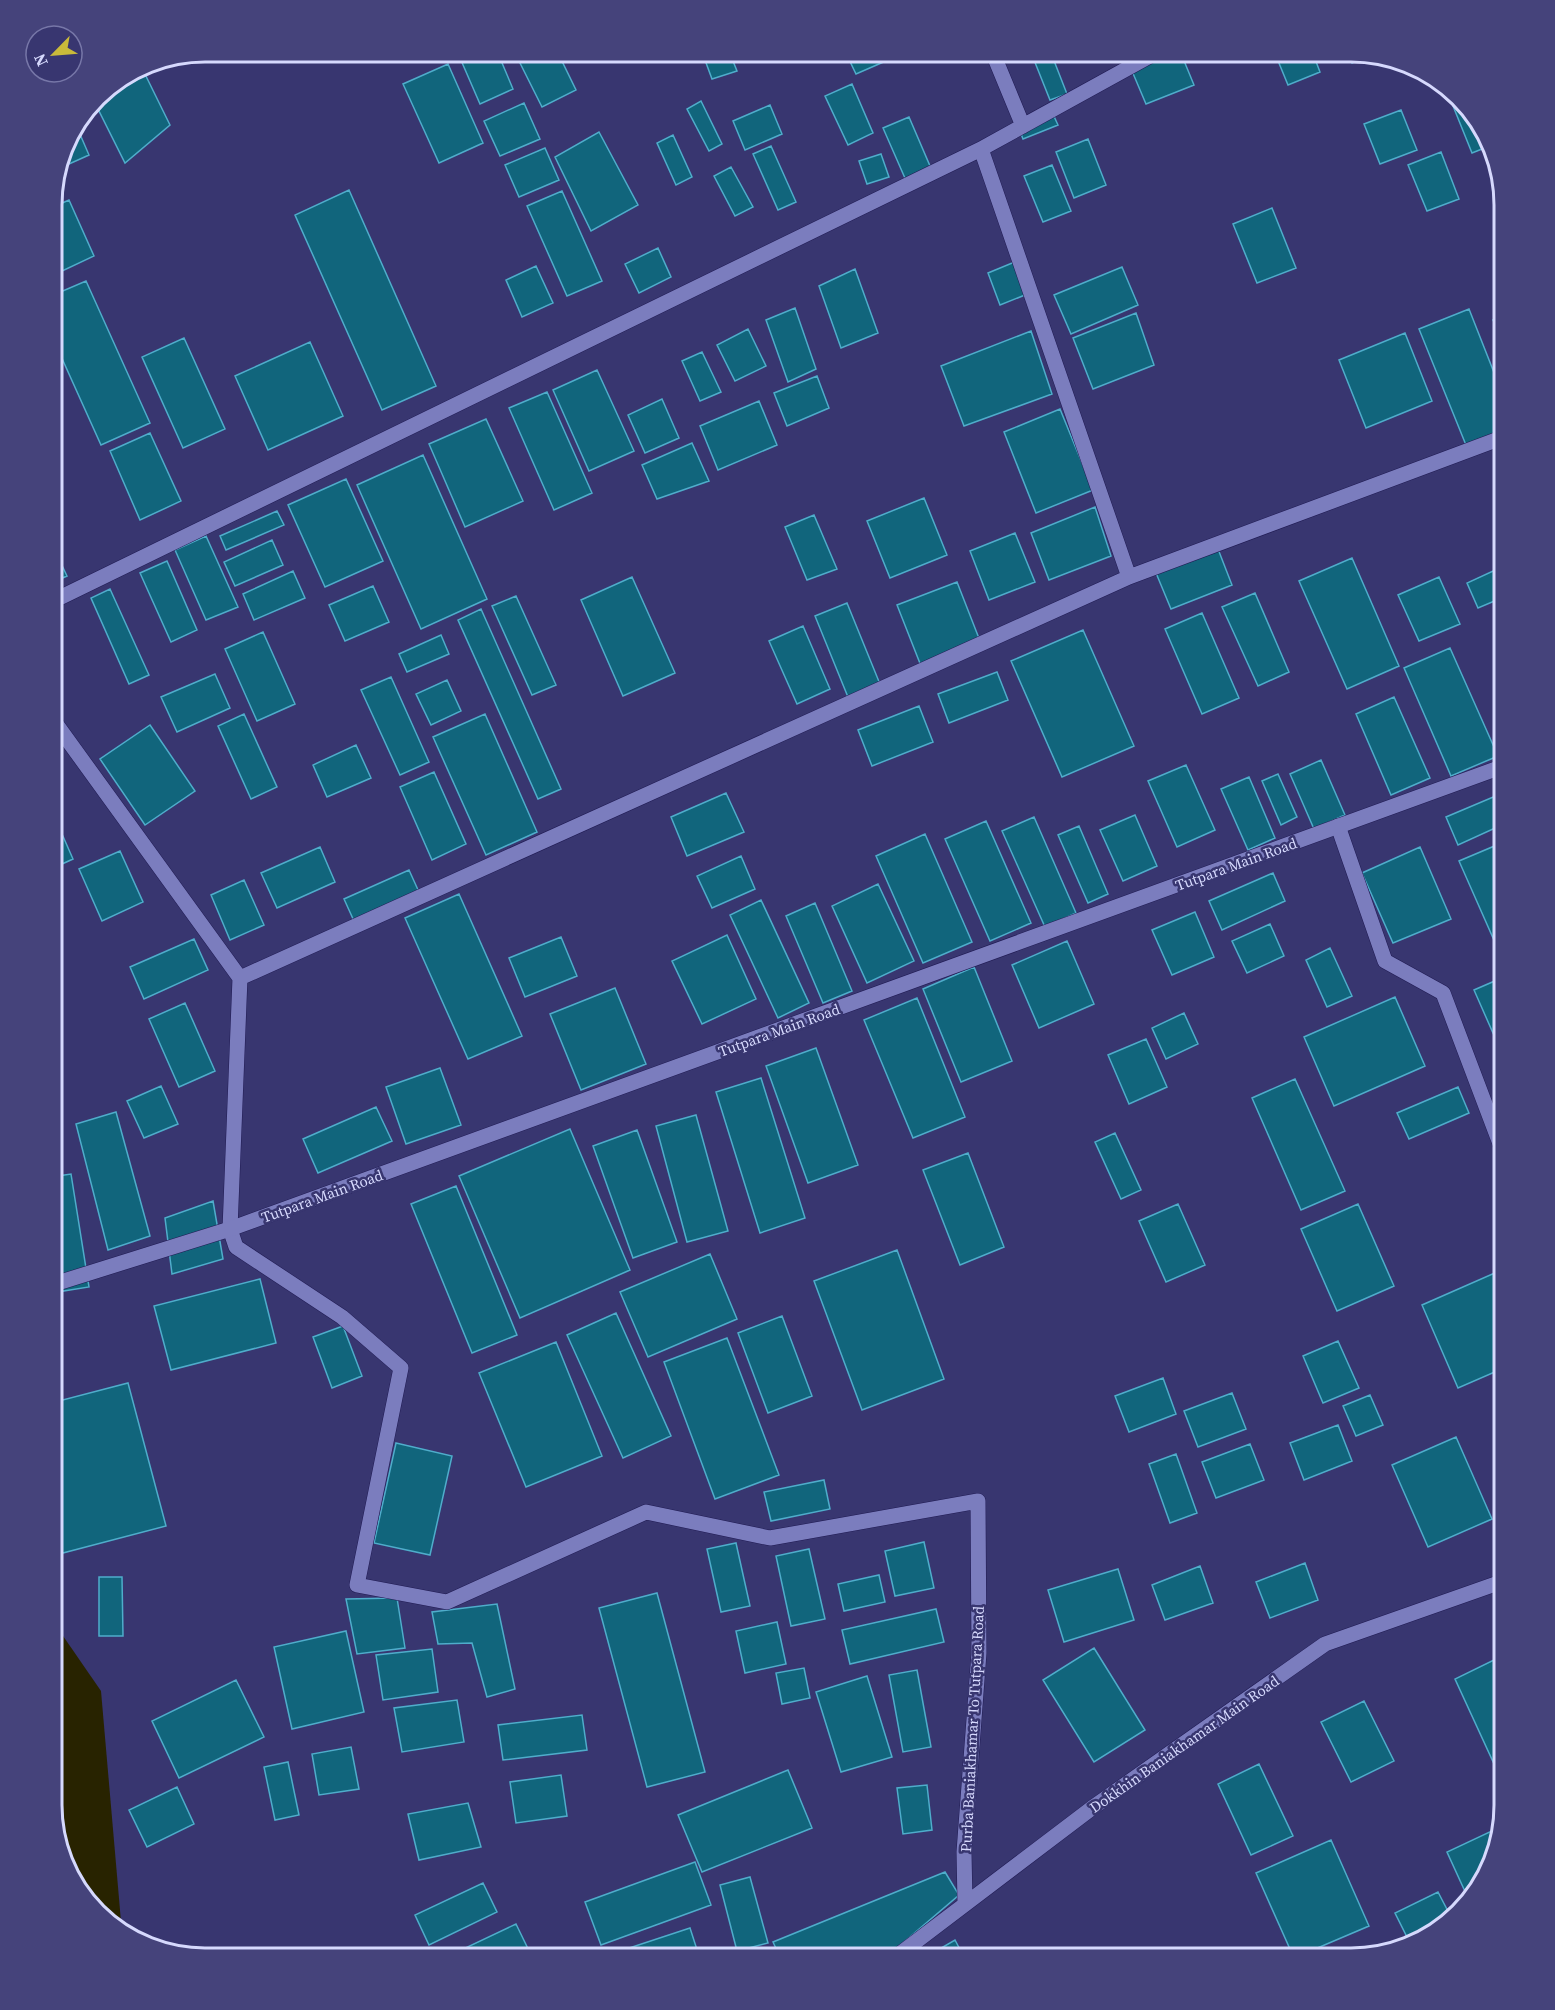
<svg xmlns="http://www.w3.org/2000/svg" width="1555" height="2010" viewBox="0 0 1555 2010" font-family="'Source Serif 4',serif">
	<rect width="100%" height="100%" fill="#383670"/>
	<path fill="#282300" d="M 51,1633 L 61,1633 L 101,1691 L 122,1933 L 77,1890 L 51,1805 Z"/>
	<path fill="#11657c" stroke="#4fadcb" stroke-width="1.5" d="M 457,51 L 497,51 L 513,89 L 480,104 Z
		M 514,51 L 557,51 L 576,90 L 542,107 Z
		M 729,51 L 737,71 L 712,79 L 702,52 Z
		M 845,51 L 884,51 L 888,60 L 856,74 Z
		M 1180,51 L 1194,85 L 1146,104 L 1132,71 Z
		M 1274,51 L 1312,51 L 1320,72 L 1288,85 Z
		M 1348,51 L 1360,51 L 1373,55 L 1352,63 Z
		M 1051,53 L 1067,94 L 1050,100 L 1034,60 Z
		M 448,64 L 483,143 L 439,163 L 403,84 Z
		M 141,66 L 170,125 L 125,163 L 94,101 L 103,89 Z
		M 852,84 L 873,133 L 848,145 L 825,96 Z
		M 1456,99 L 1478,120 L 1487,147 L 1472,153 L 1451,101 Z
		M 701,101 L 722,144 L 709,151 L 687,109 Z
		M 524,103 L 540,139 L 500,156 L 484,121 Z
		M 770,105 L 782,134 L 745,150 L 733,121 Z
		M 1401,110 L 1417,150 L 1380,164 L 1364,124 Z
		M 1052,112 L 1058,125 L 1023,139 L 1018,126 Z
		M 909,117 L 933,173 L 908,185 L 883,128 Z
		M 76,125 L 89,155 L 58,169 L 67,136 Z
		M 599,132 L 638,205 L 591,231 L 555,157 Z
		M 673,135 L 692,177 L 676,185 L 657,143 Z
		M 1088,139 L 1106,185 L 1074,198 L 1056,152 Z
		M 771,146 L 796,202 L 778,210 L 753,154 Z
		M 545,148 L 559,180 L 519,197 L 505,165 Z
		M 1441,152 L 1459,199 L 1427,211 L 1408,165 Z
		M 881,154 L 889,177 L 867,184 L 859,161 Z
		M 1052,165 L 1071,211 L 1043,222 L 1024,176 Z
		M 731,167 L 753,207 L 735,216 L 714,176 Z
		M 349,190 L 436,386 L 382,410 L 295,215 Z
		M 562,191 L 602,281 L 567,296 L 527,206 Z
		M 69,200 L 94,256 L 60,272 L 51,253 L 51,208 Z
		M 1272,208 L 1296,268 L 1257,283 L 1233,224 Z
		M 658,248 L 671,277 L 639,293 L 625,264 Z
		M 1017,261 L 1030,293 L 1000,305 L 988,273 Z
		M 536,266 L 553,303 L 522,317 L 506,280 Z
		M 1122,267 L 1138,305 L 1071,334 L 1054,295 Z
		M 855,269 L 878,333 L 841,348 L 819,286 Z
		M 86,281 L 150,423 L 101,445 L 51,334 L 51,296 Z
		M 795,308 L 816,369 L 788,382 L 766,320 Z
		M 1469,309 L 1504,398 L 1504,435 L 1468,450 L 1419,329 Z
		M 1136,313 L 1154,365 L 1093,389 L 1073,338 Z
		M 1504,315 L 1504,347 L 1493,320 Z
		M 748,329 L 766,366 L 735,381 L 717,345 Z
		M 1031,331 L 1052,394 L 964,426 L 941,366 Z
		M 1405,333 L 1432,401 L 1366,428 L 1339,360 Z
		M 184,338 L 225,429 L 183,448 L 142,357 Z
		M 310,342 L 343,416 L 268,450 L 235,376 Z
		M 702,352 L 721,392 L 700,401 L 682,361 Z
		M 597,370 L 634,451 L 589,471 L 553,390 Z
		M 817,376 L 829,408 L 787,426 L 774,393 Z
		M 547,392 L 592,493 L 554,510 L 509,408 Z
		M 662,399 L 679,438 L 645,453 L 628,415 Z
		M 759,401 L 777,445 L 718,470 L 700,426 Z
		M 1060,409 L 1093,490 L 1036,513 L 1004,432 Z
		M 486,419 L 523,501 L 465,527 L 429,444 Z
		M 150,433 L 181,501 L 140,520 L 110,451 Z
		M 692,443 L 709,481 L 657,499 L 642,465 Z
		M 423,455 L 487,599 L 421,629 L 357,485 Z
		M 346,479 L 383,561 L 325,587 L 288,505 Z
		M 924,498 L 947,555 L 890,578 L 867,521 Z
		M 1095,507 L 1111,556 L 1049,580 L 1031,533 Z
		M 277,511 L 284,525 L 226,550 L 220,536 Z
		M 814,515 L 837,569 L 807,580 L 785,527 Z
		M 1015,533 L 1035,582 L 989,600 L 970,551 Z
		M 206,536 L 238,607 L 206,620 L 175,550 Z
		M 272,540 L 283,565 L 235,586 L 224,562 Z
		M 51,542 L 67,576 L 51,583 Z
		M 1218,549 L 1232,585 L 1171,609 L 1156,573 Z
		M 1352,558 L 1399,666 L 1347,689 L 1299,581 Z
		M 167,561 L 197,630 L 171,642 L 140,573 Z
		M 1504,566 L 1504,597 L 1478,608 L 1467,583 Z
		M 293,571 L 305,598 L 254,620 L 243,594 Z
		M 632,577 L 675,673 L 623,696 L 581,600 Z
		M 1439,577 L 1460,624 L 1419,641 L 1398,595 Z
		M 957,582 L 982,646 L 923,671 L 897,605 Z
		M 373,586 L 389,622 L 345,641 L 329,605 Z
		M 110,589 L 149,675 L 129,684 L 91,598 Z
		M 1255,593 L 1289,672 L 1258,686 L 1222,607 Z
		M 516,596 L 556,685 L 532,695 L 492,606 Z
		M 847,603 L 882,689 L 850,702 L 815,616 Z
		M 481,609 L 561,789 L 538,799 L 458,620 Z
		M 1202,613 L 1239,698 L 1202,714 L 1165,629 Z
		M 803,626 L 830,689 L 797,704 L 769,641 Z
		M 1083,630 L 1134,746 L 1062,777 L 1011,661 Z
		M 263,632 L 295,704 L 257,721 L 225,649 Z
		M 441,635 L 449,654 L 407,672 L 399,654 Z
		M 1450,648 L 1498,756 L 1451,776 L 1404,668 Z
		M 997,672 L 1008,700 L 949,723 L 938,694 Z
		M 215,674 L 230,708 L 177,732 L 161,697 Z
		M 391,677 L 429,762 L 400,775 L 361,690 Z
		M 447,680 L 461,711 L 431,725 L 416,694 Z
		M 1394,697 L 1430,778 L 1391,795 L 1356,714 Z
		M 919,706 L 933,742 L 872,766 L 858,730 Z
		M 244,714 L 277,787 L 251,799 L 218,726 Z
		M 485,714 L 537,832 L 486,855 L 433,737 Z
		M 150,725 L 195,791 L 145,825 L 100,759 Z
		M 356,745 L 371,778 L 327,797 L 313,765 Z
		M 1321,760 L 1345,815 L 1314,829 L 1290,774 Z
		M 1186,765 L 1215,830 L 1177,847 L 1148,781 Z
		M 434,772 L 466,844 L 432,860 L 400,787 Z
		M 1278,774 L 1297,817 L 1281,825 L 1262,781 Z
		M 1249,777 L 1275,838 L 1248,850 L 1221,789 Z
		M 726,793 L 744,832 L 687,856 L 671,817 Z
		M 1498,795 L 1504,809 L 1504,824 L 1458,845 L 1446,817 Z
		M 51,809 L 73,859 L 51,869 Z
		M 1135,815 L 1157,866 L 1123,881 L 1100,830 Z
		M 1034,817 L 1076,913 L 1045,927 L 1002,831 Z
		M 986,821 L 1031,923 L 990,941 L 945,839 Z
		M 1079,826 L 1108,894 L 1088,903 L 1058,835 Z
		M 925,834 L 972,942 L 923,963 L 876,856 Z
		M 1504,842 L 1504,955 L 1501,956 L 1459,861 Z
		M 320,847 L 335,882 L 277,908 L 261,873 Z
		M 1420,847 L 1451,919 L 1393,943 L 1362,873 Z
		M 120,851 L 143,902 L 102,921 L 79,869 Z
		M 741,856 L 755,889 L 712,908 L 697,876 Z
		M 409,870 L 419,892 L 354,921 L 344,899 Z
		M 1273,873 L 1285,901 L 1222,930 L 1209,901 Z
		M 244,880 L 264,925 L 230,940 L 211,895 Z
		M 878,884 L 914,961 L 867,983 L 832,906 Z
		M 459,894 L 522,1036 L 468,1059 L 405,918 Z
		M 761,900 L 809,1003 L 778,1018 L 730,915 Z
		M 815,903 L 852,991 L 823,1003 L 786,916 Z
		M 1195,912 L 1214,957 L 1172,975 L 1152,930 Z
		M 1270,924 L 1284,956 L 1247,973 L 1232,941 Z
		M 727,935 L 756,999 L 702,1024 L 672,961 Z
		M 561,937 L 577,976 L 525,997 L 509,958 Z
		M 194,939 L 208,970 L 144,999 L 130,967 Z
		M 1067,941 L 1094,1004 L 1039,1028 L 1012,965 Z
		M 1330,948 L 1352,996 L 1327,1007 L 1306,960 Z
		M 974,967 L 1012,1061 L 961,1082 L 923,989 Z
		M 1504,977 L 1504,1058 L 1474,990 Z
		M 615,988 L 646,1064 L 581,1090 L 550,1014 Z
		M 1395,997 L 1425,1066 L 1334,1106 L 1304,1037 Z
		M 917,998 L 965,1117 L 913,1138 L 864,1020 Z
		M 185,1003 L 215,1071 L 179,1087 L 149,1019 Z
		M 1184,1013 L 1198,1044 L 1166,1059 L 1152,1028 Z
		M 1146,1039 L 1167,1087 L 1129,1104 L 1108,1055 Z
		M 816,1048 L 858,1165 L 808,1183 L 766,1066 Z
		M 440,1068 L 461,1125 L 406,1144 L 386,1087 Z
		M 761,1078 L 805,1218 L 760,1233 L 716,1092 Z
		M 1295,1079 L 1345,1191 L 1301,1210 L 1252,1098 Z
		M 161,1086 L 178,1124 L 144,1138 L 127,1101 Z
		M 1458,1087 L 1469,1113 L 1409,1139 L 1397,1113 Z
		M 376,1107 L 392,1141 L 318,1173 L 303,1139 Z
		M 116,1112 L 150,1236 L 108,1250 L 76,1124 Z
		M 696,1115 L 728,1231 L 687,1242 L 656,1126 Z
		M 570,1129 L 630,1270 L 520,1318 L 459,1176 Z
		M 637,1130 L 677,1242 L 633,1258 L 593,1146 Z
		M 1115,1133 L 1141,1190 L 1121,1199 L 1095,1142 Z
		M 968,1153 L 1004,1247 L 960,1265 L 923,1170 Z
		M 71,1174 L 89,1287 L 51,1293 L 51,1177 Z
		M 456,1186 L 517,1335 L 472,1353 L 411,1204 Z
		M 213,1201 L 223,1259 L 172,1274 L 165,1218 Z
		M 1178,1204 L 1205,1265 L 1166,1282 L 1139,1221 Z
		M 1358,1204 L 1394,1286 L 1337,1311 L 1301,1229 Z
		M 897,1250 L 944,1379 L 862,1410 L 814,1281 Z
		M 710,1254 L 737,1319 L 648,1357 L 620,1292 Z
		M 1497,1272 L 1504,1288 L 1504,1368 L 1458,1388 L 1422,1305 Z
		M 260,1279 L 276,1343 L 171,1370 L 154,1306 Z
		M 616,1313 L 671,1436 L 623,1458 L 567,1335 Z
		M 782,1316 L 812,1396 L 768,1413 L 738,1333 Z
		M 343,1326 L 362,1376 L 332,1388 L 313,1337 Z
		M 727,1338 L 779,1475 L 715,1499 L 664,1362 Z
		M 1338,1341 L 1359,1388 L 1323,1403 L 1303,1356 Z
		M 556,1342 L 602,1456 L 526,1487 L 479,1373 Z
		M 1163,1378 L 1176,1414 L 1129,1432 L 1115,1396 Z
		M 128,1383 L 166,1526 L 59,1554 L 51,1524 L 51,1403 Z
		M 1232,1393 L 1246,1429 L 1198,1447 L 1184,1411 Z
		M 1370,1395 L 1383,1425 L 1356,1436 L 1343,1406 Z
		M 1338,1425 L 1352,1461 L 1304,1480 L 1290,1443 Z
		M 1456,1437 L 1492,1519 L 1428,1547 L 1392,1465 Z
		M 396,1443 L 452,1456 L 430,1555 L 374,1543 Z
		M 1250,1444 L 1264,1480 L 1216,1498 L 1202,1462 Z
		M 1176,1454 L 1197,1513 L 1170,1523 L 1149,1464 Z
		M 824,1480 L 830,1509 L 771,1521 L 764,1492 Z
		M 924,1542 L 934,1588 L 895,1596 L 885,1551 Z
		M 736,1543 L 750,1606 L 721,1612 L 707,1549 Z
		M 809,1549 L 825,1619 L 791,1626 L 776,1556 Z
		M 1305,1563 L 1318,1600 L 1270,1618 L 1256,1582 Z
		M 1200,1566 L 1213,1603 L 1165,1620 L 1152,1585 Z
		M 1118,1569 L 1134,1620 L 1064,1642 L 1048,1590 Z
		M 879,1575 L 885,1602 L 844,1611 L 838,1584 Z
		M 99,1577 L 122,1577 L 123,1636 L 99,1636 Z
		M 657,1593 L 705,1772 L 647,1787 L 599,1608 Z
		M 397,1598 L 405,1648 L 357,1654 L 346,1599 Z
		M 497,1604 L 515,1689 L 487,1697 L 472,1643 L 438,1644 L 432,1612 Z
		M 936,1609 L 944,1642 L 850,1664 L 842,1630 Z
		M 777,1622 L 786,1664 L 745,1673 L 736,1631 Z
		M 346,1631 L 364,1712 L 292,1729 L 274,1647 Z
		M 1094,1648 L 1145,1730 L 1094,1762 L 1043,1680 Z
		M 432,1649 L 438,1692 L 383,1700 L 376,1655 Z
		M 1500,1657 L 1504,1665 L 1504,1778 L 1501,1779 L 1455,1679 Z
		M 804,1668 L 810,1698 L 782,1704 L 776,1673 Z
		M 917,1670 L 931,1747 L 903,1752 L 889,1675 Z
		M 867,1676 L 892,1757 L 841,1772 L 816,1692 Z
		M 236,1680 L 264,1737 L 179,1778 L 152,1721 Z
		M 457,1700 L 464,1742 L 402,1752 L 394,1708 Z
		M 1364,1701 L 1394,1761 L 1351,1782 L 1321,1722 Z
		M 582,1715 L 587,1750 L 503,1760 L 498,1725 Z
		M 351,1747 L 359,1789 L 319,1795 L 312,1754 Z
		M 288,1762 L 299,1815 L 275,1820 L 264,1767 Z
		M 1259,1764 L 1293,1836 L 1251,1855 L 1218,1784 Z
		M 788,1770 L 812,1828 L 702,1872 L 678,1815 Z
		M 561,1775 L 567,1816 L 516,1823 L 510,1782 Z
		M 927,1785 L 932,1830 L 903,1834 L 897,1788 Z
		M 177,1787 L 194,1824 L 147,1847 L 129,1810 Z
		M 468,1803 L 481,1847 L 419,1860 L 408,1814 Z
		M 1498,1828 L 1484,1882 L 1468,1898 L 1447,1852 Z
		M 1331,1840 L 1369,1926 L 1294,1958 L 1256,1873 Z
		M 695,1862 L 711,1905 L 601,1945 L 585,1902 Z
		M 945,1872 L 959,1895 L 884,1959 L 781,1959 L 773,1942 Z
		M 750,1877 L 768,1943 L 737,1951 L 720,1885 Z
		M 483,1883 L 497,1912 L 429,1945 L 415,1915 Z
		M 1438,1892 L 1451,1917 L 1435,1933 L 1409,1941 L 1395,1913 Z
		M 516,1924 L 533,1959 L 465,1959 L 461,1950 Z
		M 690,1928 L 700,1959 L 609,1959 L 608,1955 Z
		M 955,1940 L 965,1959 L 925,1959 L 924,1958 Z"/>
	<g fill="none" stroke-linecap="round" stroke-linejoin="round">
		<defs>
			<path id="street" d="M 992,51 L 1023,126
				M 981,149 L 1159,51
				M 51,602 L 981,149 L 1129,577
				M 51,717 L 240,978 L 230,1229 L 236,1247 L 342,1317 L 401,1368 L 357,1585 L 447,1602 L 646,1512 L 770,1538 L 978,1501 L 979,1653 L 964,1852 L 965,1903
				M 1338,826 L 1385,961 L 1443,993 L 1504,1154
				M 240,978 L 1129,577 L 1504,437
				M 893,1959 L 1092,1808 L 1325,1644 L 1504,1581"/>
			<path id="secondary" d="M 51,1285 L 230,1229 L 1504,766"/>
		</defs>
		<use href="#street" stroke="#201b53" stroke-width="16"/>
		<use href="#secondary" stroke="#201b53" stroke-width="16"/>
		<use href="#street" stroke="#7b7dbe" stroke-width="15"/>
		<use href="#secondary" stroke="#7b7dbe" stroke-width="15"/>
	</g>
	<g text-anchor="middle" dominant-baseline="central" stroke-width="5" stroke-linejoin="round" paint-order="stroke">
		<g font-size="15" fill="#d6d9fd" stroke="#383670">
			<text transform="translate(1236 864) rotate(-20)">Tutpara Main Road</text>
			<text transform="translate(779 1030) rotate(-20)">Tutpara Main Road</text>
			<text transform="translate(322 1196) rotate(-20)">Tutpara Main Road</text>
			<text transform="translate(972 1729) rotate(-87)">Purba Baniakhamar To Tutpara Road</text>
			<text transform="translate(1184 1744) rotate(-35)">Dokkhin Baniakhamar Main Road</text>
		</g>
	</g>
	<path d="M0 0H1555V2010H0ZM205 62H1351A143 143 0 0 1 1494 205V1805A143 143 0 0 1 1351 1948H205A143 143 0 0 1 62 1805V205A143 143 0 0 1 205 62Z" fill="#45437b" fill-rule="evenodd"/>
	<path fill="none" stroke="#d6d9fd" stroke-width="3" d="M205 62H1351A143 143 0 0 1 1494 205V1805A143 143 0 0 1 1351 1948H205A143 143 0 0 1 62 1805V205A143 143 0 0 1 205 62Z"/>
	<g transform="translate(54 54) rotate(245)"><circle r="28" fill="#383670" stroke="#7777a8" stroke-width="1.5"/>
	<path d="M0-4.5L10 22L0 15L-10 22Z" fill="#caba3a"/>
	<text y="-9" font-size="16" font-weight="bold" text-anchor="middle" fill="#d6d9fd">N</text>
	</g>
</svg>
